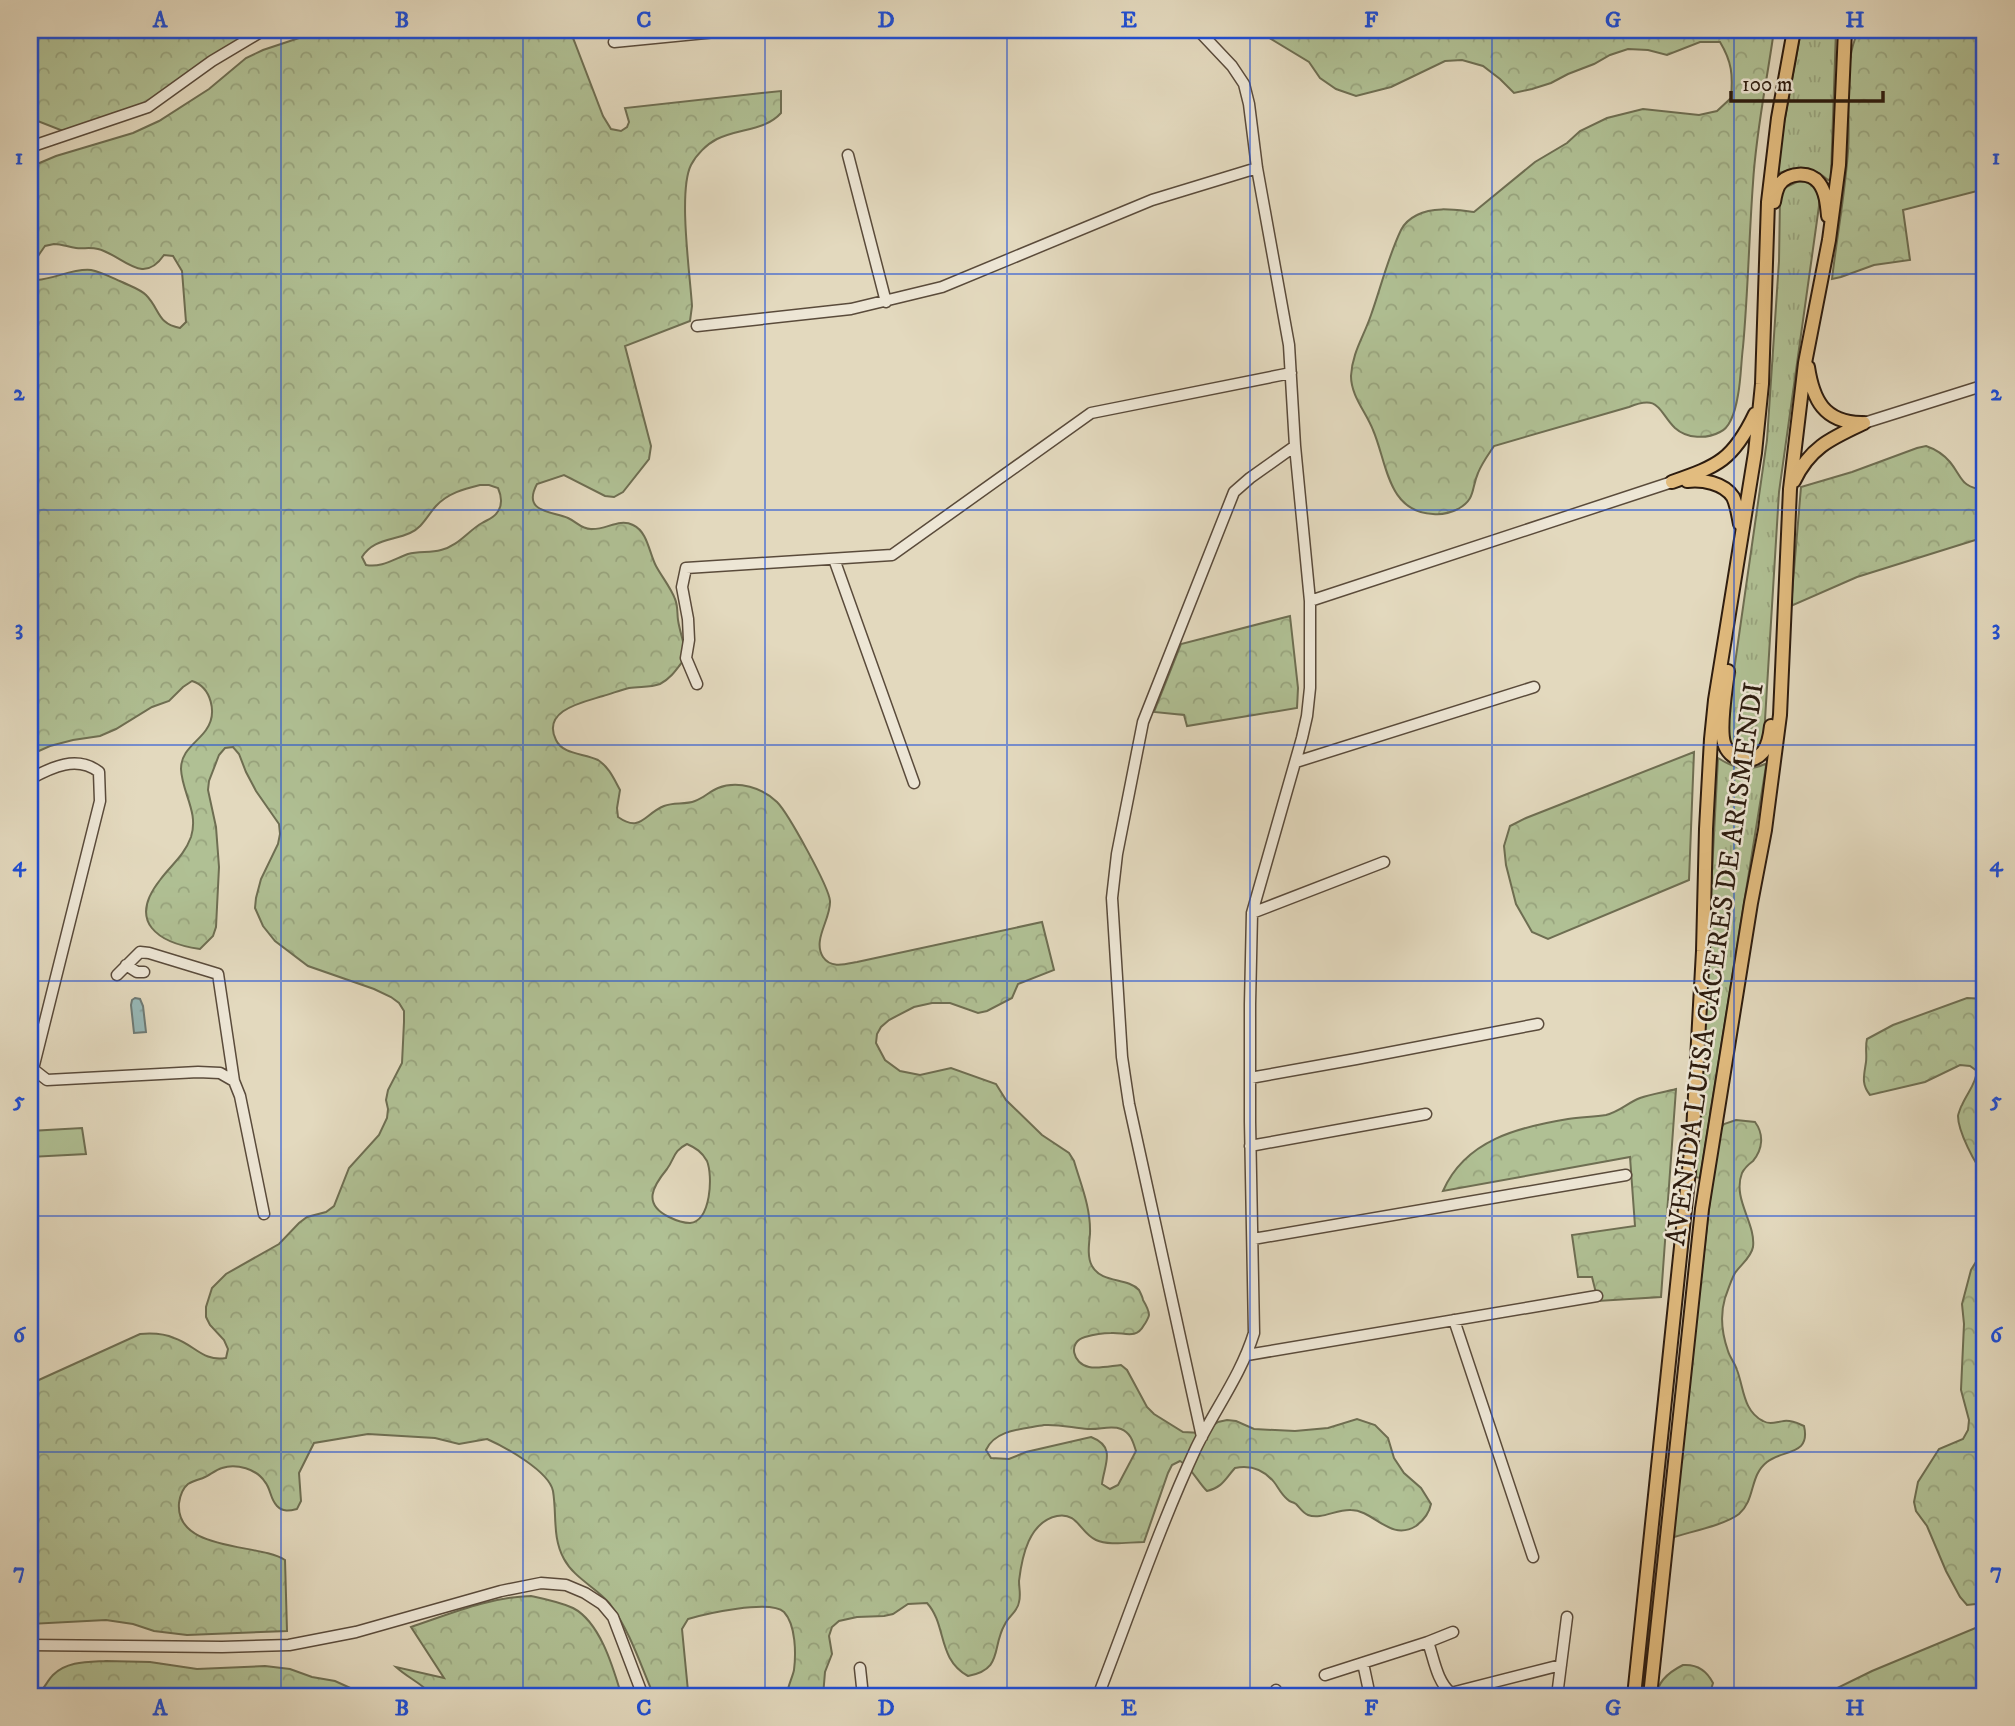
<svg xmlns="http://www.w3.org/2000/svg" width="2015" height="1726" viewBox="0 0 2015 1726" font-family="'IM FELL DW Pica',serif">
	<defs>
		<pattern id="grass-tufts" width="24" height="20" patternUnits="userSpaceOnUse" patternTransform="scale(1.75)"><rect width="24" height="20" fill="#b0c094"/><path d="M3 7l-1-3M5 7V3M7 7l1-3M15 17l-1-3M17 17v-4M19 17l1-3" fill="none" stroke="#98a47e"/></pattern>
		<pattern id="forest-crowns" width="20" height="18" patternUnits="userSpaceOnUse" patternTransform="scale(1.75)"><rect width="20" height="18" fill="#b0c094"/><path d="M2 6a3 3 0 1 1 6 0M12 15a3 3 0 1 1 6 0" fill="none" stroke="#98a47e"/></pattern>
		<pattern id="water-ripples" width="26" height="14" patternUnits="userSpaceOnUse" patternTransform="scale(1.75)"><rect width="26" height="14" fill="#97b9b9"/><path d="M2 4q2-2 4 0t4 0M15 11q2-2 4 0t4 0" fill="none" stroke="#829e9e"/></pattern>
	</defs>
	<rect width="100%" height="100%" fill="#e3d9be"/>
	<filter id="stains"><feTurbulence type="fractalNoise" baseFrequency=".00286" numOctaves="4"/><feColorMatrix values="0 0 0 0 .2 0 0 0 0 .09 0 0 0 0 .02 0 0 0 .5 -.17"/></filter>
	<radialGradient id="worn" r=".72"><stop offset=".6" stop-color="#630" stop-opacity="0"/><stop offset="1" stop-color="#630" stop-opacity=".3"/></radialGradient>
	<path fill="url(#grass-tufts)" stroke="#6e6e52" stroke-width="2" d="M 1801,30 L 1836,30 L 1831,176 L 1831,179 L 1828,180 C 1812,165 1797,169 1778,173 L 1782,134 Z
		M 1799,181 C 1814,181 1820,192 1819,206 L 1779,492 L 1764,736 C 1759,760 1744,758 1728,745 L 1726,726 L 1767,440 L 1779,261 L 1780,198 L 1784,188 Z
		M 1718,758 C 1734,768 1747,772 1765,764 L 1766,766 L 1700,1178 L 1696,1177 Z"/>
	<path fill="url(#forest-crowns)" stroke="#6e6e52" stroke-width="2" fill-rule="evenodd" d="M 30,30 L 253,30 L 142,107 L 63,131 L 30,118 Z
		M 323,30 L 570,30 L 603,116 L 611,129 L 621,131 L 627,127 L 629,122 L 625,108 L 781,91 L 781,113 C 765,131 739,128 717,139 C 707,144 696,155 691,165 C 678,191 690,274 692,306 L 690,321 L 625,346 L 651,446 L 649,459 L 623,492 L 614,497 L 605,496 L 564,475 L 537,484 C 522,512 550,511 568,518 C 577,522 581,529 591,529 C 606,530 619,518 633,525 C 648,532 649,553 656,566 C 662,577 671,588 675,599 C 678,606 677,613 678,620 C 680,633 685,645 686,657 C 678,667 672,678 660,684 C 649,688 640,686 629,688 C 620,690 611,694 603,696 C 584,702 541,710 556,740 C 563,755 584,753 598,760 C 609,767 614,779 620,790 L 617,808 L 618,817 C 641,833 644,814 664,806 C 674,802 685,805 695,801 C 704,798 710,791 718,788 C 738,780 763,788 777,802 C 788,813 829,887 830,901 C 831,919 812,940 823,957 C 831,969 846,964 857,962 L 1042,922 L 1054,970 L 1018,984 L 1012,998 L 987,1011 L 978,1013 L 950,1003 L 932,1003 L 914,1007 L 889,1020 L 881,1027 L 877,1034 L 876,1043 L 885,1060 L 900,1071 L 920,1075 L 951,1068 L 996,1084 L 1006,1100 L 1042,1135 L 1069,1153 L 1074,1161 C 1081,1185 1091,1208 1090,1234 C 1089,1244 1087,1257 1092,1266 C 1102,1284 1127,1277 1139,1290 C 1140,1292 1143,1298 1143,1300 C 1146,1305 1149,1310 1149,1315 C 1149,1317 1145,1324 1144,1325 C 1136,1340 1124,1332 1111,1333 C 1103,1333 1092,1335 1085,1337 C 1067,1342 1073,1364 1089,1367 C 1098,1369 1111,1366 1121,1365 L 1127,1370 L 1147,1407 L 1154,1414 L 1183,1432 L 1202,1433 L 1218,1422 L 1227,1420 L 1236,1421 L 1254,1429 L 1295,1431 L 1328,1428 L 1357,1419 L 1375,1425 L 1388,1438 L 1394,1458 L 1404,1473 L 1421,1488 L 1431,1504 C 1429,1514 1424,1520 1416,1526 C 1390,1542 1374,1510 1351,1510 C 1337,1509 1321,1520 1308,1515 C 1303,1513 1300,1508 1296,1504 C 1291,1501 1291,1503 1287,1499 C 1281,1494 1278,1487 1274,1482 C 1264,1470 1250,1465 1235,1468 C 1225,1479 1223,1487 1207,1491 C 1197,1481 1192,1468 1180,1461 L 1172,1465 L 1168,1473 L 1144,1542 C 1129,1542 1109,1546 1096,1540 C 1080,1533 1078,1512 1057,1516 C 1029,1522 1022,1556 1019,1581 C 1019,1588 1021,1595 1019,1602 C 1018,1611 1009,1616 1005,1624 C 991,1648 1004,1669 968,1676 C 937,1659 947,1625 927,1603 L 908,1604 L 893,1614 L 884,1616 L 857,1617 L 839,1621 L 832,1627 L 829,1636 L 832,1654 L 825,1672 L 823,1696 L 787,1696 C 787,1687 792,1679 794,1670 C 796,1654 796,1625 784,1612 C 770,1599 705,1614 688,1619 L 682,1629 L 688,1691 L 682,1696 L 654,1696 C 641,1666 630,1631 610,1604 C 597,1588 574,1578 564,1559 C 552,1537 557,1515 553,1491 C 549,1471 505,1447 487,1439 L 459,1444 L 435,1438 L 368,1434 L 314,1443 L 299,1473 L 301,1501 L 297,1509 C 289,1511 283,1512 277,1506 C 270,1499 271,1489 265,1482 C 257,1469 236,1463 222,1468 C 215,1470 209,1476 203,1478 C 197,1480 193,1481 188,1484 C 182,1489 180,1496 179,1503 C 175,1552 259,1543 285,1560 L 287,1631 L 187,1635 L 154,1631 L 133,1624 L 106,1620 L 30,1624 L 30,1384 L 140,1334 C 152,1333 163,1333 174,1338 C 195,1345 203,1362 226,1358 L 228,1349 L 224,1340 L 210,1325 L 206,1317 L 206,1307 L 212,1288 L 226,1274 L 279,1244 L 299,1223 L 307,1217 L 326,1212 L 334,1206 L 349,1168 L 379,1135 L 387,1118 L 388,1109 L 386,1100 L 388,1090 L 402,1063 L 404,1022 L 404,1011 L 399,1003 L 391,997 L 374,989 L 308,966 L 275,941 L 263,926 L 255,908 L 256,898 L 261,879 L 278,844 L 280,834 L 279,824 L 256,791 L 246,772 L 239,754 L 233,747 L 225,748 L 219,755 L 209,781 L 208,790 L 216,827 L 219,867 L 216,927 L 213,936 L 200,949 C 158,943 127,922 160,880 C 172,864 184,856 191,837 C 199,812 182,793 181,769 C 181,750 197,743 206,730 C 218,713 211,687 192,681 L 183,687 L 169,701 L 152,707 L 116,729 L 100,736 L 73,740 L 50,746 L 30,755 L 30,167 L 56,156 L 133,133 L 159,121 L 209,89 L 246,58 L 263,50 ZM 54,244 C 62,244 68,247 76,248 C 83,249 90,247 98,249 C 123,255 142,287 164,255 L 173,256 L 182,271 L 186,322 L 180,328 C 157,324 160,309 146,295 C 140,289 130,286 122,282 C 112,278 102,272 91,270 C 73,268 55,279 37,280 C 30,264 36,259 45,246 ZM 480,485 L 489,485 L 498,488 C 502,497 503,506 496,514 C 493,518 487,520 482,523 C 468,531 458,546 441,550 C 430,553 419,551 408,554 C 394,559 381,568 366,565 L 362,557 C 373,539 392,541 410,533 C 422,528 427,516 436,506 C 448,493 464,489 480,485 ZM 687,1144 C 696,1148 702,1152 707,1161 C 713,1176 711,1221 690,1223 C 683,1223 675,1220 669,1217 C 642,1204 653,1186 667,1169 C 675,1158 673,1151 687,1144 ZM 1044,1425 C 1060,1424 1073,1428 1088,1429 C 1099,1430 1111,1425 1121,1429 C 1131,1433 1133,1442 1136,1451 L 1118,1485 L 1110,1489 L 1102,1484 C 1104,1465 1117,1447 1091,1437 L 1026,1452 L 1009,1459 L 991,1458 L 986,1450 C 995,1429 1024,1429 1044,1425 Z
		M 1256,30 L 1774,30 C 1767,81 1756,131 1753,183 C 1749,237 1748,293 1743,347 C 1741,363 1741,379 1738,395 C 1736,407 1732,427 1720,432 C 1707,439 1687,439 1675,428 C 1658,411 1660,394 1629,407 L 1494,446 C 1488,455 1482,463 1478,473 C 1471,489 1476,499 1458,509 C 1450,513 1442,515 1433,514 C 1387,512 1387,462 1373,430 C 1366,412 1351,396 1351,376 C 1352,353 1364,336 1371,315 C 1381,287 1388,257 1401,230 C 1404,224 1411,218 1417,215 C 1434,206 1456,210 1474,212 L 1535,162 L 1567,143 L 1580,131 L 1607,118 L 1643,109 L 1699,115 L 1717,111 L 1731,98 C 1733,75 1732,62 1720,42 L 1700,42 L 1667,55 L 1648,50 L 1628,49 L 1610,55 L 1594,64 L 1568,74 L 1551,83 L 1532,89 L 1514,93 L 1500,79 L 1483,66 L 1462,60 L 1445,61 L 1391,87 L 1356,96 L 1336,89 L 1320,78 L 1309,62 Z
		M 1860,30 L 1985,30 L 1985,189 L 1903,210 L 1910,260 L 1874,265 L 1841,277 L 1832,279 C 1837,236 1845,194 1848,151 C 1851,121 1842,53 1860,30 Z
		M 1926,446 C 1935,449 1944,455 1950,462 C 1963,478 1960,487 1985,490 L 1985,537 L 1857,577 L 1791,606 L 1801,487 L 1852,472 L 1917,448 Z
		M 1290,616 L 1298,688 L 1297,708 L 1187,726 L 1184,715 L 1154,712 L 1181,644 Z
		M 1694,752 L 1689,880 L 1548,939 L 1532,932 L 1516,904 L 1506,865 L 1504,846 L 1510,826 L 1526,818 Z
		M 1967,998 L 1985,999 L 1985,1175 C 1975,1165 1958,1131 1958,1116 C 1958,1115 1961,1106 1962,1105 C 1967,1093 1976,1084 1977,1071 L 1970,1066 L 1960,1065 L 1925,1082 L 1870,1095 C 1861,1084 1864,1076 1866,1062 C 1867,1054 1865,1047 1867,1039 L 1893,1025 Z
		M 1676,1089 L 1661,1297 L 1598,1301 L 1592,1277 L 1578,1277 L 1572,1235 L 1635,1226 L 1630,1157 L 1443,1191 C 1465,1140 1519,1127 1568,1119 C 1581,1117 1594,1117 1606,1115 C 1621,1111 1627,1103 1640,1098 C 1651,1094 1665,1092 1676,1089 Z
		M 1736,1120 L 1755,1122 C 1764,1134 1763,1149 1753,1161 C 1749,1164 1744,1169 1742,1173 C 1732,1199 1756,1223 1753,1247 C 1751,1258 1741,1264 1735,1273 C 1731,1280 1728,1290 1725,1298 C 1720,1315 1722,1334 1728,1351 C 1730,1358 1735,1363 1737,1370 C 1744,1388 1743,1411 1763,1421 C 1770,1425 1776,1422 1784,1421 C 1792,1420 1797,1423 1804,1426 C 1811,1456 1783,1449 1767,1462 C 1749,1476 1756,1499 1739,1514 C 1725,1525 1689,1532 1671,1538 L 1718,1131 L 1724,1124 Z
		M 1985,1241 L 1985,1603 L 1967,1605 L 1960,1597 L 1946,1571 L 1927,1526 L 1916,1511 L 1914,1502 L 1918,1482 L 1939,1449 L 1963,1439 L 1968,1430 L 1969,1420 L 1961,1390 L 1964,1324 L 1962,1304 L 1971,1270 L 1982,1252 Z
		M 531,1596 C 545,1599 560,1602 573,1608 C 600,1622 613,1667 621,1694 L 618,1696 L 433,1696 C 423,1684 408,1678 396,1667 L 444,1678 L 411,1627 C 450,1614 489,1597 531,1596 Z
		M 1985,1624 L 1985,1696 L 1826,1696 L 1831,1691 L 1872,1671 Z
		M 106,1661 L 150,1662 L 197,1669 L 265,1666 L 290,1669 L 312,1677 L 335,1681 L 368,1696 L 35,1696 C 44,1691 46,1682 53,1675 C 67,1661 88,1662 106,1661 Z
		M 1683,1665 C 1697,1664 1707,1671 1713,1683 L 1709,1696 L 1657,1696 C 1657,1681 1671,1671 1683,1665 Z"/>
	<path fill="#b0c094" stroke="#6e6e52" stroke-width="2" d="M 82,1128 L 86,1154 L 30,1157 L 30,1131 Z"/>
	<path fill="url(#water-ripples)" stroke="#6d7a75" stroke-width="2" d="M 135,998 L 140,999 L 143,1006 L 146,1032 L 134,1033 L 131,1005 L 132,1000 Z"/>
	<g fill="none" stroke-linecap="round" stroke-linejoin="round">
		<defs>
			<path id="minor" d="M 614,42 L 736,30
				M 30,147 L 148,107 L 212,61 L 264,30
				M 848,155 L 886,302
				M 697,326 L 851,309 L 942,287 L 1152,200 L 1257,168
				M 1864,423 L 1985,385
				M 834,559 L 914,783
				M 1310,601 L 1672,482
				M 697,684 L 686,658 L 689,640 L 688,619 L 682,587 L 686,568 L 892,555 L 1091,413 L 1291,373
				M 1296,762 L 1534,687
				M 30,779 C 52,767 77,755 99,772 L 100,801 L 33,1069 L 47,1080 L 198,1072 L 220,1073 L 234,1081 L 240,1096 L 264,1214
				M 1252,913 L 1384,862
				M 126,965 L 137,972 L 144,972
				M 117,975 L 140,952 L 149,953 L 218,974 L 234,1081
				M 1250,1078 L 1356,1059 L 1538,1024
				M 1250,1146 L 1426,1114
				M 1253,1239 L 1626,1175
				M 1454,1320 L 1533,1557
				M 1247,1355 L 1597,1296
				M 1202,1437 L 1129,1104 L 1122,1057 L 1112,898 L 1117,854 L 1143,722 L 1234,492 L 1250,478 L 1295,446
				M 1428,1642 L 1453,1632
				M 30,1645 L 222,1647 L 289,1645 L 356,1632 L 501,1591 L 541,1583 L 566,1585 L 585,1593 L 602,1604 L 613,1617 L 643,1696
				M 1363,1663 L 1370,1696
				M 860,1668 L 863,1696
				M 1325,1675 L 1428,1642 C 1434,1659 1437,1682 1451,1693 L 1561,1665
				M 1276,1690 L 1276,1696
				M 1098,1696 C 1130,1613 1159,1528 1196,1448 C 1215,1409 1241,1375 1254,1333 L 1250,1122 L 1250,1004 L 1252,913 L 1302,738 L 1307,716 L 1310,688 L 1310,601 L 1295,446 L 1289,345 L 1257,168 L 1249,104 L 1244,84 L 1232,66 L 1198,30
				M 1557,1696 L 1567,1617"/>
			<path id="major" d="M 1774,202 C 1775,196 1776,190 1779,185 C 1788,172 1810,171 1819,183 C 1826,192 1827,205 1828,216
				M 1808,367 C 1813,400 1824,422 1861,423
				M 1687,481 C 1702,479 1724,483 1733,497 C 1737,505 1738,515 1740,524
				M 1794,481 C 1810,447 1832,438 1864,423
				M 1672,482 C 1718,466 1733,460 1755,414
				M 1728,671 C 1726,689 1719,726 1724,743 C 1729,760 1750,767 1763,752 C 1768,746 1770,735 1771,726
				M 1634,1696 L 1693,1132 L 1703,951 L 1706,829 L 1711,739 L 1715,700 L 1755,453 L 1762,384 L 1768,202 L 1778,118 L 1794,30
				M 1650,1696 L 1702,1209 L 1751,903 L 1765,830 L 1780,715 L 1790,489 L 1805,363 L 1829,240 L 1839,165 L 1845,30"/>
		</defs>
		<use href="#minor" stroke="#5a4b3b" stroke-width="13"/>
		<use href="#major" stroke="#2d1c0f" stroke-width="16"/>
		<use href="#minor" stroke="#ede6d5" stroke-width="10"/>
		<use href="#major" stroke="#e2bc7f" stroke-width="12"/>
	</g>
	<path fill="none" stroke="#1d4ed8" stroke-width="2" stroke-opacity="0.55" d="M 281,30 L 281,1696M 523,30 L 523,1696M 765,30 L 765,1696M 1007,30 L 1007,1696M 1250,30 L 1250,1696M 1492,30 L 1492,1696M 1734,30 L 1734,1696M 30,274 L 1985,274M 30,510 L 1985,510M 30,745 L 1985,745M 30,981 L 1985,981M 30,1216 L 1985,1216M 30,1452 L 1985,1452"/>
	<g text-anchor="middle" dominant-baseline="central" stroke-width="5" stroke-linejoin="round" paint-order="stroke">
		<g font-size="28" fill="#2d1c0f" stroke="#ede6d5">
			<text transform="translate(1715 964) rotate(-82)">AVENIDA LUISA CÁCERES DE ARISMENDI</text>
		</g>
	</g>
	<rect width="2015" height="1726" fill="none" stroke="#e3d9be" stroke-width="77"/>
	<path d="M1731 91v10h152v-10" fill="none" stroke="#2d1c0f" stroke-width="3.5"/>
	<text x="1742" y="91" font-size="21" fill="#2d1c0f" stroke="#ede6d5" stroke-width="5" paint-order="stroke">100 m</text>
	<rect x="38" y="38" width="1938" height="1650" fill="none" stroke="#1d4ed8" stroke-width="2.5"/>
	<g font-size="23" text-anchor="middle" font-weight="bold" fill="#1d4ed8">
		<text x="160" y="27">A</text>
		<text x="402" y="27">B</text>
		<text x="644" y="27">C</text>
		<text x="886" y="27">D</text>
		<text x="1129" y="27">E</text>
		<text x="1371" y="27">F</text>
		<text x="1613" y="27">G</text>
		<text x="1855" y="27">H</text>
		<text x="19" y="164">1</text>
		<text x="1996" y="164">1</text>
		<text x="19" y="400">2</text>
		<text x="1996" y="400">2</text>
		<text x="19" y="635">3</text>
		<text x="1996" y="635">3</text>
		<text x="19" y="871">4</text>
		<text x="1996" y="871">4</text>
		<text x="19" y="1107">5</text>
		<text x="1996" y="1107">5</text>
		<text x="19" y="1342">6</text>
		<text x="1996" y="1342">6</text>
		<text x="19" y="1578">7</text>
		<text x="1996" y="1578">7</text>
		<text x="160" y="1715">A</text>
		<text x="402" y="1715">B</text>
		<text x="644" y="1715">C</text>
		<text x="886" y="1715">D</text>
		<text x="1129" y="1715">E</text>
		<text x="1371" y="1715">F</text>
		<text x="1613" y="1715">G</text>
		<text x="1855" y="1715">H</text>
	</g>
	<rect width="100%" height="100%" filter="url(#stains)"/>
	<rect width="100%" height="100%" fill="url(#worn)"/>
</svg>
